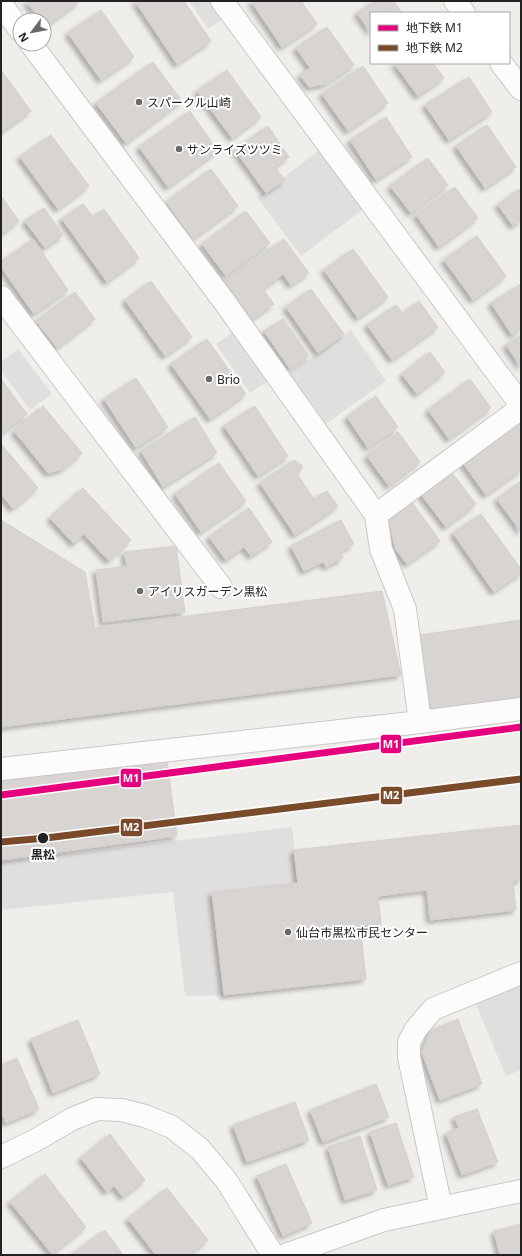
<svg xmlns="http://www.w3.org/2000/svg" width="522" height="1256" viewBox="0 0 522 1256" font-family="'Noto Sans','Noto Sans JP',sans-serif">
	<defs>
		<filter id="shadow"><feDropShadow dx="-3.5" dy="3.5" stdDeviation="2" flood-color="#0004"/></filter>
	</defs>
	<rect width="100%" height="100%" fill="#f0eeeb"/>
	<path fill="#e0dfde" d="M 189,1 L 211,1 L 223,19 L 208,29 Z
		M 321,149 L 365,208 L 301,256 L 257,197 Z
		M 351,330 L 386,381 L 323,426 L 287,374 Z
		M 234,331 L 268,381 L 250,393 L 216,344 Z
		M 18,349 L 52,394 L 30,410 L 1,370 L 1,362 Z
		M 292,827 L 298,883 L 212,892 L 224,995 L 185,996 L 173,892 L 1,910 L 1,862 Z
		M 521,983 L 521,1070 L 506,1076 L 475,1002 Z"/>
	<path fill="#d7d4d2" stroke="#d3d0cc" filter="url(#shadow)" d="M 26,1 L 80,1 L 45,27 L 44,20 L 40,20 Z
		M 135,1 L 184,1 L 211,41 L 177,64 Z
		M 251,1 L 301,1 L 317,24 L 282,47 Z
		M 374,1 L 394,1 L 402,13 L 371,13 L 371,33 L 357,13 Z
		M 101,10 L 134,57 L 101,80 L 68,33 Z
		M 327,27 L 354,65 L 326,84 L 309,87 L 300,75 L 310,68 L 296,48 Z
		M 153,62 L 182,101 L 126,143 L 96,103 Z
		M 394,63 L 433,63 L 444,78 L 418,96 Z
		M 363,66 L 388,103 L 348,131 L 322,94 Z
		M 1,70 L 31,111 L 1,132 Z
		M 227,70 L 261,117 L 232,138 L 197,91 Z
		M 469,77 L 492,112 L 449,140 L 425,105 Z
		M 190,111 L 218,151 L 168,187 L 139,147 Z
		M 386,117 L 412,157 L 376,180 L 350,140 Z
		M 487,125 L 516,167 L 485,188 L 456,146 Z
		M 268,126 L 289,157 L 275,167 L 285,180 L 266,193 L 235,150 Z
		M 51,135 L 89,186 L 58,209 L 20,157 Z
		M 428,158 L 448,185 L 411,213 L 390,186 Z
		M 211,169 L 238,206 L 193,239 L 166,202 Z
		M 455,187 L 478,218 L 439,247 L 416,215 Z
		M 521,188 L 521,220 L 513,226 L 498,205 Z
		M 1,196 L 19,221 L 1,234 Z
		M 83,204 L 93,217 L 104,209 L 139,258 L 107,282 L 62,219 Z
		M 44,208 L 63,235 L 45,248 L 25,221 Z
		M 246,211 L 270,243 L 226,276 L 202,244 Z
		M 477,236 L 506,276 L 473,300 L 444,260 Z
		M 33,239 L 68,290 L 34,314 L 1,267 L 1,262 Z
		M 284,239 L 309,273 L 291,285 L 283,274 L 263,289 L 274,304 L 252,319 L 225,282 Z
		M 353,249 L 388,297 L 358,318 L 324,270 Z
		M 151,281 L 192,337 L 165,356 L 125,300 Z
		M 521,284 L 521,329 L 512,335 L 491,303 Z
		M 311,289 L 344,334 L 318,353 L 286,307 Z
		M 75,292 L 95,319 L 57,348 L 36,321 Z
		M 419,301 L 438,327 L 392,360 L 367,325 L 396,305 L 403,313 Z
		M 283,319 L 309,356 L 290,369 L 264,331 Z
		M 521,335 L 521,367 L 506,345 Z
		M 207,339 L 246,394 L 210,419 L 171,364 Z
		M 430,352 L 445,372 L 417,394 L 402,374 Z
		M 136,378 L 168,427 L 136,448 L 104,399 Z
		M 1,379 L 27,414 L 1,434 Z
		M 470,379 L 491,408 L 449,439 L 428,410 Z
		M 376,396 L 398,427 L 368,448 L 347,417 Z
		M 43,406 L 82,453 L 63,469 L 48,473 L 14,431 Z
		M 255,406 L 288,456 L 258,476 L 224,426 Z
		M 195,417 L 217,453 L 163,487 L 141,451 Z
		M 521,419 L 521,470 L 486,495 L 460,459 Z
		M 398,432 L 420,462 L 389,486 L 367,456 Z
		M 2,445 L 38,488 L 13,509 L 1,494 L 1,447 Z
		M 294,460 L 303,466 L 297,474 L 314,499 L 327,491 L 338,506 L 295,535 L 260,483 Z
		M 219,463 L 246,501 L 201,532 L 175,494 Z
		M 450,470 L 476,504 L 446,527 L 420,493 Z
		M 521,481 L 521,532 L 497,499 Z
		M 83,488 L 131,540 L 109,561 L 84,534 L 74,544 L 50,518 Z
		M 409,498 L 440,541 L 407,564 L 396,550 L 387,514 Z
		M 249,508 L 272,542 L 251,556 L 244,547 L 226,560 L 209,537 Z
		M 481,514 L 521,569 L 521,573 L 494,592 L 453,533 Z
		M 1,520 L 85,572 L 95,628 L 382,591 L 401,675 L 1,727 Z
		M 341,520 L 354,544 L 340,552 L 343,558 L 326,567 L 323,562 L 304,571 L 291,546 Z
		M 176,546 L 185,612 L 103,622 L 96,570 L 127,566 L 124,552 Z
		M 521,620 L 521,698 L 427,712 L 415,636 Z
		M 166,753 L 177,836 L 1,860 L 1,775 Z
		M 521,825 L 521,880 L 513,881 L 516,910 L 430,920 L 427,890 L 378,896 L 381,924 L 360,926 L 366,979 L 224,995 L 212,892 L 298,883 L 294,850 Z
		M 458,1019 L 482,1084 L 440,1100 L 422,1053 L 431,1030 Z
		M 78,1020 L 100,1074 L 53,1093 L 31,1039 Z
		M 17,1058 L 39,1109 L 6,1123 L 1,1111 L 1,1065 Z
		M 376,1084 L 389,1117 L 323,1142 L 310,1110 Z
		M 295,1102 L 309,1140 L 247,1162 L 233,1125 Z
		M 477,1109 L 498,1162 L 462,1175 L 446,1133 L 459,1128 L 454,1117 Z
		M 396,1123 L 414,1177 L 388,1185 L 370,1132 Z
		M 110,1134 L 145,1180 L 123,1197 L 114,1186 L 107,1192 L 81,1158 Z
		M 360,1136 L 377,1190 L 345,1200 L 328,1147 Z
		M 286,1164 L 312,1223 L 283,1236 L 257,1176 Z
		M 45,1174 L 86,1227 L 52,1254 L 10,1202 Z
		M 167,1188 L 208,1240 L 189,1255 L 156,1255 L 128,1219 Z
		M 521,1224 L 521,1255 L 500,1255 L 494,1231 Z
		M 105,1230 L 123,1255 L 71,1255 Z"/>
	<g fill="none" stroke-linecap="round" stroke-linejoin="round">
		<defs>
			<path id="minor" d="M 222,1 L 521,405
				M 455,1 L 464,13
				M 1,4 L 20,30
				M 31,44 L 226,304 L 376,515 L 381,549 L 405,609 L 420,722
				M 501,63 L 521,89
				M 1,297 L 221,587
				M 376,515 L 521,408
				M 1,769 L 420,722 L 521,709
				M 1,1157 L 36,1140 L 72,1119 L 97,1109 L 121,1110 L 145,1116 L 172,1127 L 200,1149 L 226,1180 L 273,1255
				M 441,1208 L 409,1057 L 409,1042 L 416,1029 L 433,1009 L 521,973"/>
			<path id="tertiary" d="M 285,1255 L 384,1220 L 521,1191"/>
		</defs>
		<use href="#minor" stroke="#c9c8c7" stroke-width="24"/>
		<use href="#tertiary" stroke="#c9c8c7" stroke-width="24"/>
		<use href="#minor" stroke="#fdfcfc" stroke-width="22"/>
		<use href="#tertiary" stroke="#fdfcfc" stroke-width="22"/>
		<defs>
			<path id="metro-1" d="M 1,795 L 521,727"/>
			<path id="metro-2" d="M 1,842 L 46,838 L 521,779"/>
		</defs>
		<use href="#metro-1" stroke="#fff" stroke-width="10"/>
		<use href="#metro-2" stroke="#fff" stroke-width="10"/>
		<use href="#metro-1" stroke="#e5007d" stroke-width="7"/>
		<use href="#metro-2" stroke="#7a4b2a" stroke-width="7"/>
	</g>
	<g fill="#6a6968" stroke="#fff" stroke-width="1.5">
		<circle cx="139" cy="102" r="4"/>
		<circle cx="179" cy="149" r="4"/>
		<circle cx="209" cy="379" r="4"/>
		<circle cx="140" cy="591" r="4"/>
		<circle cx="288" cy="932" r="4"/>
	</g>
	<circle fill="#222" stroke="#fff" stroke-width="1.5" cx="43" cy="838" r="6"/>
	<g text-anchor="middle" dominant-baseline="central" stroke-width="4" stroke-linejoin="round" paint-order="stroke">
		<g font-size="12" fill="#222" stroke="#fff" text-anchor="start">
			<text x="147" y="102">スパークル山崎</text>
			<text x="187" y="149">サンライズツツミ</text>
			<text x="217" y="379">Brio</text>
			<text x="148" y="591">アイリスガーデン黒松</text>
			<text x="296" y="932">仙台市黒松市民センター</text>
		</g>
		<g font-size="12" font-weight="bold" fill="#222" stroke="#fff">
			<text x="43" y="854">黒松</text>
		</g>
	</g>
	<g stroke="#fff" stroke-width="1.5">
		<rect x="380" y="734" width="22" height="20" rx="4" fill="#e5007d"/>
		<rect x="120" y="768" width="22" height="20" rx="4" fill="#e5007d"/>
		<rect x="380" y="786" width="23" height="19" rx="4" fill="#7a4b2a"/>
		<rect x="120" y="818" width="23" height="19" rx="4" fill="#7a4b2a"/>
	</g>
	<g font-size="11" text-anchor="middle" font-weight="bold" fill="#fff">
		<text x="391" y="748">M1</text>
		<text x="131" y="782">M1</text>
		<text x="391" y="799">M2</text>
		<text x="131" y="831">M2</text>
	</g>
	<rect width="522" height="1256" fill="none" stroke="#222222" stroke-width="4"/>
	<rect x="370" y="12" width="140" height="52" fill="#ffffff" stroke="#a7a7a7"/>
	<rect x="378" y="25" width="20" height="6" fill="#e5007d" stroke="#a7a7a7"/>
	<text x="406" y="32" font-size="12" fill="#222222">地下鉄 M1</text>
	<rect x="378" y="45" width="20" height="6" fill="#7a4b2a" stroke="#a7a7a7"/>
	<text x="406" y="52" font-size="12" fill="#222222">地下鉄 M2</text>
	<g transform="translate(32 32) rotate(238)"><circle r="19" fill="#ffffff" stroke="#a7a7a7"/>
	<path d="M0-3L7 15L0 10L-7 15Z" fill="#6a6968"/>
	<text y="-6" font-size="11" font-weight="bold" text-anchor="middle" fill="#222222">N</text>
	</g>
</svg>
